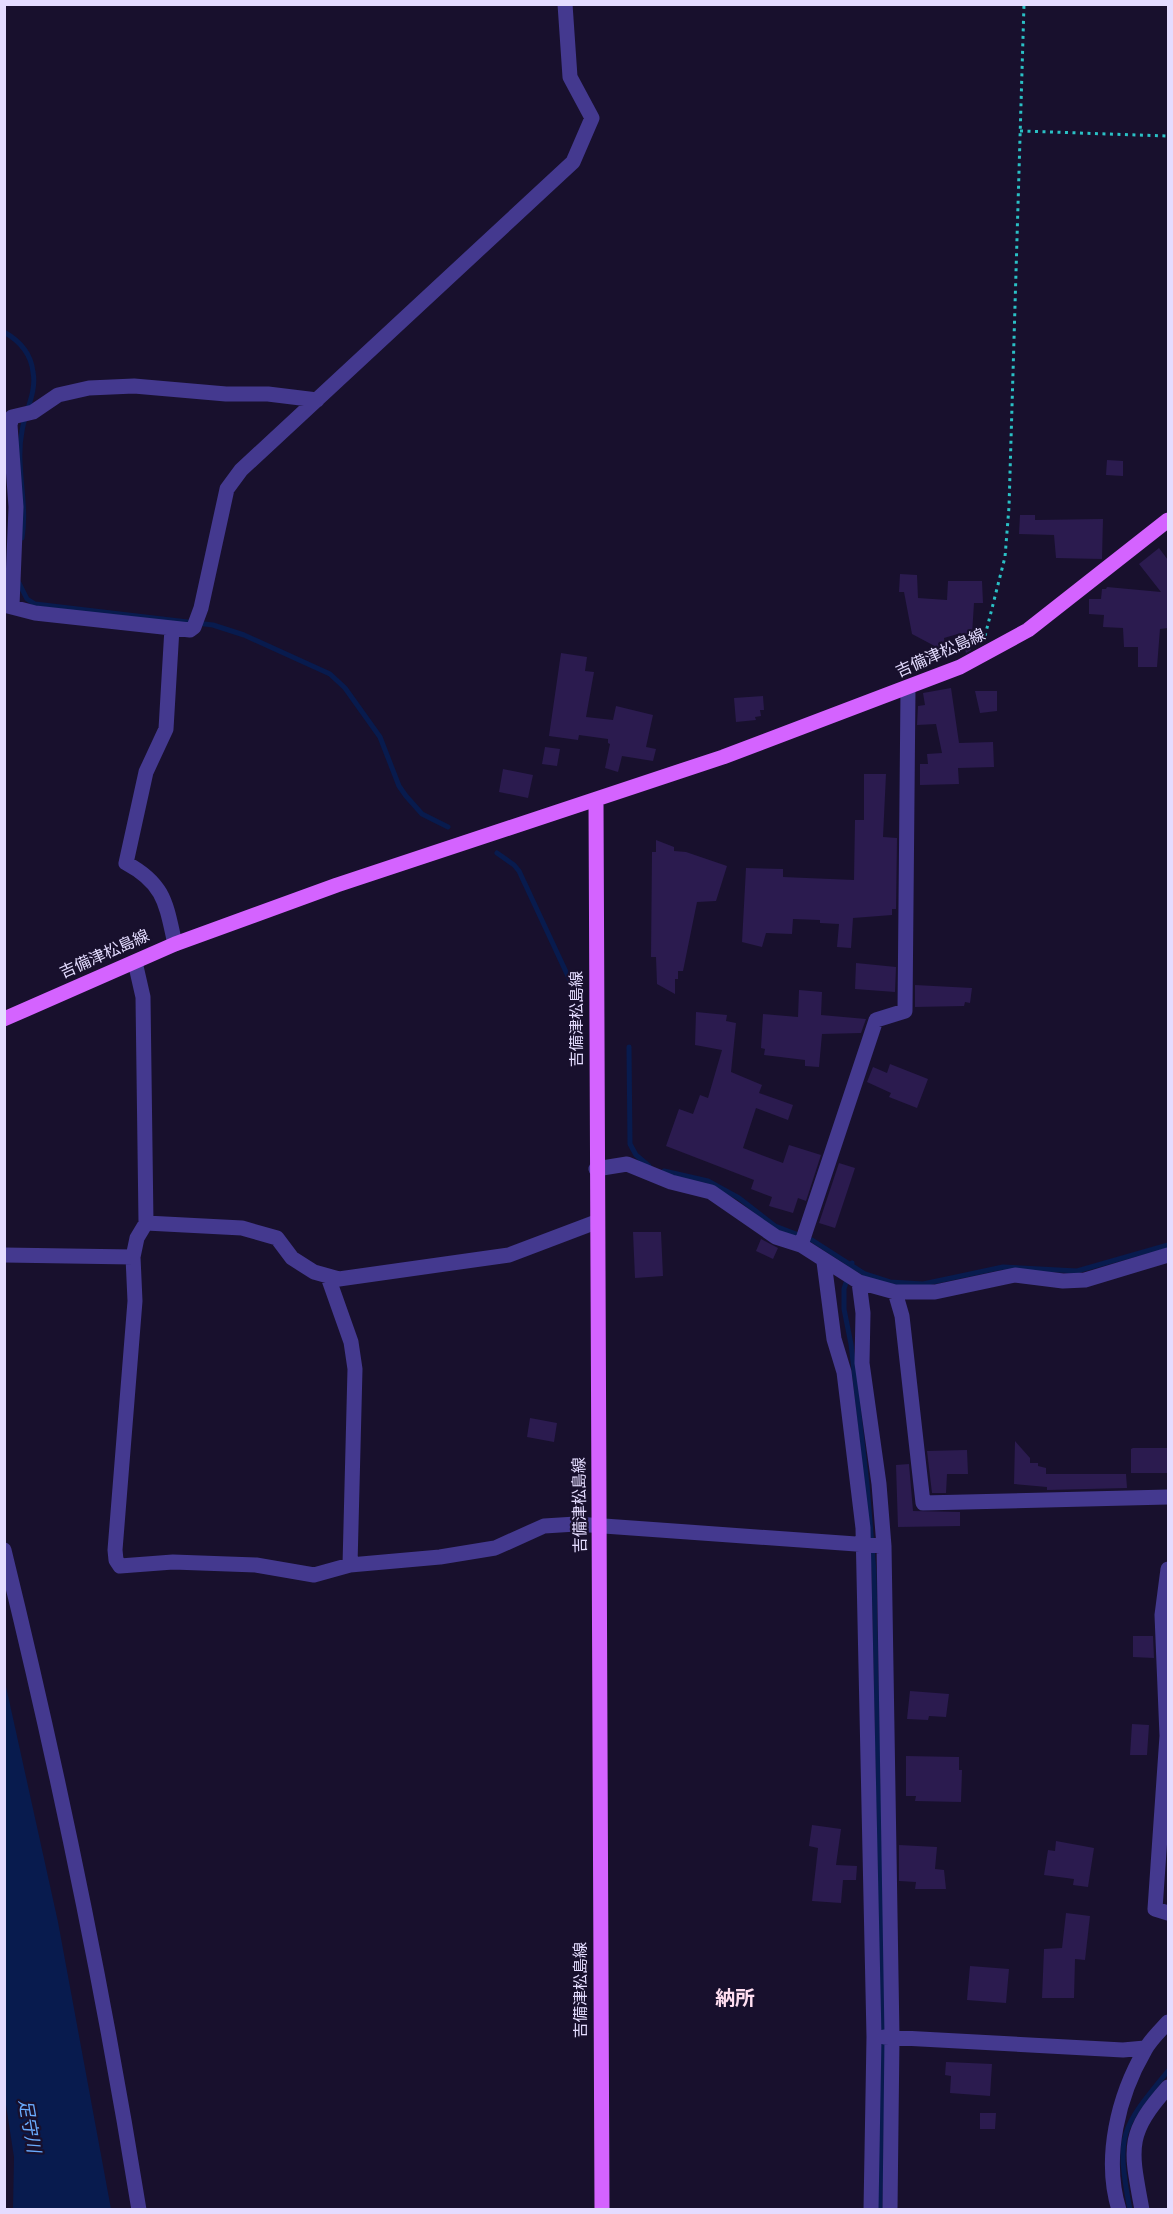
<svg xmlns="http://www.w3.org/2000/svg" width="1173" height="2214" viewBox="0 0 1173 2214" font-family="Overpass,'Noto Sans JP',sans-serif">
	<rect width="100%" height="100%" fill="#18102d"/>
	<path fill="#081b4e" d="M 5,1682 L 58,1922 L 111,2209 L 13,2209 L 14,2157 L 4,2092 Z"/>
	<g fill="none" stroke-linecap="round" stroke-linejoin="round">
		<path stroke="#081b4e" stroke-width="5" d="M 4,332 C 20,341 31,353 33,372 C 37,392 25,411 22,431 C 15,466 28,502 22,538
			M 19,583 L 27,599 L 35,604 L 213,625 L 244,635 L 330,674 L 345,688 L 380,737 L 399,786 L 406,796 L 422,814 L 448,827
			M 497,853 L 514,865 L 519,871 L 574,989
			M 629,1047 L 630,1144 L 636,1155 L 649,1166
			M 664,1171 L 708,1181 L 739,1198 L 775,1226 L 812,1240 L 865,1274 L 890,1282 L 923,1284 L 1003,1267 L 1077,1271 L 1168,1245
			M 852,1263 L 844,1289 L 844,1309 L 851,1344 L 867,1484 L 874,1572 L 883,2025 L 880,2210
			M 1130,2210 C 1116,2135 1120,2129 1168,2071"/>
	</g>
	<path fill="#2b1b4f" d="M 1107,460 L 1123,461 L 1123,476 L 1106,475 Z
		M 1020,515 L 1035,515 L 1035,520 L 1103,519 L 1102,559 L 1056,558 L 1054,535 L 1019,534 Z
		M 1159,548 L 1168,560 L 1168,628 L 1160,629 L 1157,667 L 1138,667 L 1138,647 L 1124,647 L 1123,628 L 1103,627 L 1104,615 L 1089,614 L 1089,599 L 1101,599 L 1102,589 L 1106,589 L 1107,587 L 1161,592 L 1139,564 Z
		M 900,574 L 917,575 L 918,598 L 947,600 L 948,581 L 982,581 L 983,603 L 974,603 L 971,650 L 966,653 L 961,633 L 944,638 L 946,652 L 912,634 L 904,592 L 899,592 Z
		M 561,653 L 587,657 L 585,671 L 594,672 L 586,717 L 613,720 L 616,706 L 653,715 L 646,747 L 656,749 L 653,761 L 622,756 L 618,772 L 605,768 L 610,744 L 608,743 L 608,739 L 579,735 L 578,740 L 549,736 Z
		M 951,688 L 959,743 L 993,742 L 994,767 L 958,768 L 959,784 L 920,785 L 920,764 L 928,764 L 927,754 L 942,753 L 936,724 L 917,725 L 918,706 L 925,705 L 923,693 Z
		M 975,691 L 997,691 L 997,711 L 980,713 Z
		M 763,696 L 764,710 L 760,710 L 761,716 L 755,717 L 756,720 L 736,722 L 734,698 Z
		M 545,747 L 560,749 L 557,766 L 542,764 Z
		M 503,769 L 533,775 L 528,798 L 499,792 Z
		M 864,774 L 886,774 L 883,837 L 897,838 L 896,909 L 892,909 L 892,915 L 853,918 L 851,948 L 837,947 L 839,924 L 820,923 L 820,920 L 793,919 L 792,934 L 766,933 L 762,947 L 742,942 L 746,868 L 783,869 L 783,877 L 854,880 L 855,820 L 864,820 Z
		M 656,840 L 674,847 L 674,851 L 686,852 L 727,866 L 716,901 L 697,902 L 683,971 L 678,971 L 678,979 L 675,979 L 675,994 L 657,984 L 656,957 L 651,957 L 652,852 L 656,852 Z
		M 856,963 L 896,967 L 895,992 L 855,989 Z
		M 915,985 L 972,988 L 970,1003 L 965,1002 L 964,1006 L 915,1007 Z
		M 799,990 L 822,992 L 821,1015 L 866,1019 L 861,1033 L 822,1034 L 819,1067 L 805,1066 L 805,1060 L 764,1055 L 765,1049 L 761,1048 L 763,1014 L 798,1017 Z
		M 696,1012 L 727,1015 L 726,1021 L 736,1023 L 731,1072 L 762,1085 L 759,1093 L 793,1105 L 788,1120 L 756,1108 L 743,1148 L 783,1163 L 789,1145 L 821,1155 L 806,1201 L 798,1198 L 793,1213 L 769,1206 L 772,1197 L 751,1189 L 754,1180 L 666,1146 L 679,1109 L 693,1114 L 700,1095 L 708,1098 L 722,1050 L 695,1045 Z
		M 890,1064 L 928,1079 L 917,1108 L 889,1097 L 891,1093 L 867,1082 L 873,1067 L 887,1073 Z
		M 839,1163 L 855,1168 L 835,1228 L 819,1223 Z
		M 633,1232 L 661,1232 L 663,1276 L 635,1278 Z
		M 761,1239 L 778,1248 L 773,1259 L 756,1251 Z
		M 530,1418 L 557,1423 L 554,1442 L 527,1437 Z
		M 1015,1441 L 1030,1458 L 1030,1463 L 1038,1463 L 1038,1466 L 1046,1468 L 1046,1474 L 1126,1474 L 1127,1488 L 1047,1490 L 1047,1487 L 1014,1484 Z
		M 1133,1448 L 1168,1448 L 1168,1473 L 1131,1473 L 1131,1449 Z
		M 967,1450 L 968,1474 L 947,1474 L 946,1493 L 932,1493 L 927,1451 Z
		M 909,1464 L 913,1511 L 960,1512 L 960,1526 L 898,1527 L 896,1465 Z
		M 1133,1636 L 1153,1636 L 1154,1658 L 1133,1657 Z
		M 910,1691 L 949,1694 L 946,1717 L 929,1716 L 928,1720 L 907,1719 Z
		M 1132,1724 L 1149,1725 L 1147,1755 L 1130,1755 Z
		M 906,1756 L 959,1757 L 959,1770 L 962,1770 L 961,1802 L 915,1801 L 916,1796 L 906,1796 Z
		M 812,1825 L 841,1829 L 836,1865 L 857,1866 L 856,1880 L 843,1880 L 841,1903 L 812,1901 L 818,1848 L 809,1846 Z
		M 1056,1841 L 1094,1848 L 1088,1887 L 1073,1885 L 1074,1879 L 1044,1875 L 1048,1850 L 1055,1851 Z
		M 899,1845 L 937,1847 L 935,1869 L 944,1870 L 946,1889 L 915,1889 L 916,1882 L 899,1881 Z
		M 1066,1913 L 1090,1916 L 1085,1960 L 1075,1959 L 1074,1998 L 1042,1998 L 1044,1949 L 1062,1948 Z
		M 970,1966 L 1009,1969 L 1006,2003 L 967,2000 Z
		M 946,2062 L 992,2064 L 990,2096 L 950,2093 L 951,2076 L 945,2075 Z
		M 980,2113 L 996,2113 L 995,2129 L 980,2129 Z"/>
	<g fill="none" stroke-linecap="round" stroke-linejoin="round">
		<path stroke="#2ac0c5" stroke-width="3" stroke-dasharray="3 4.5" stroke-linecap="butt" d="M 1020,131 L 1168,136
			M 985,636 L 1005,557 L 1009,507 L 1024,4"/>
		<path stroke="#44398f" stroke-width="15" d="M 4,605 L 35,613 L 190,630 L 194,627 L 201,608 L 227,489 L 241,470 L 573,162 L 592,118 L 570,77 L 565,4
			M 12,606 L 16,507 L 10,425 L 12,417 L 33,412 L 58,395 L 89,388 L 134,386 L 226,394 L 268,394 L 317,400
			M 172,628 L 166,729 L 146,772 L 126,863 C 165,884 166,904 175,944
			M 596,1169 L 627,1164 L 671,1182 L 711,1192 L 776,1237 L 801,1245 L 859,1282 L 895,1292 L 935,1292 L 1015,1275 L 1063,1281 L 1085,1280 L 1168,1255
			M 146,1223 L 242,1228 L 277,1238 L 292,1258 L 314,1272 L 339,1279 L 509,1255 L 596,1222
			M 801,1245 L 876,1020 L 905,1011 L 908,689
			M 4,1255 L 133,1257 L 137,1238 L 146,1223 L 143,997 L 135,962
			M 133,1257 L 135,1301 L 115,1550 L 116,1560 L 120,1566 L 173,1562 L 256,1565 L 314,1575 L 350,1565 L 440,1557 L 495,1548 L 544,1526 L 576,1524 L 884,1546
			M 824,1262 L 834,1339 L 844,1372 L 863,1528 L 874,2037 L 871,2210
			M 328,1277 L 351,1342 L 355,1369 L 350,1565
			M 859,1282 L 863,1313 L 862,1363 L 879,1484 L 884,1546 L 892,2037 L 890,2210
			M 895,1292 L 902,1316 L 923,1503 L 1168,1497
			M 4,1550 C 58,1770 103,1986 139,2210
			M 1168,1569 L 1162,1615 L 1167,1736 L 1155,1909 L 1168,1913
			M 884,2037 L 1123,2050 L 1145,2048
			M 1119,2210 C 1103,2158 1118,2096 1145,2050 C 1150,2040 1161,2030 1168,2022
			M 1142,2210 C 1131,2149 1125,2135 1168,2087"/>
		<path stroke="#d463ff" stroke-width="15" d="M 596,800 L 602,2210
			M 4,1019 L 175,944 L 337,885 L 723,757 L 960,667 L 1028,630 L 1168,520"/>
	</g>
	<g text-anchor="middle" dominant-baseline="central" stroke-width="4.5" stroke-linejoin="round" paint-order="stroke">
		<g font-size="16" fill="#e4dcff" stroke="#18102d">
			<text transform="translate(941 654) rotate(-24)">吉備津松島線</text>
			<text transform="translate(105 955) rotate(-24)">吉備津松島線</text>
			<text transform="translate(578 1019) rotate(-90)">吉備津松島線</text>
			<text transform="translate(581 1505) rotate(-91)">吉備津松島線</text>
			<text transform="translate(582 1990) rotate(-90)">吉備津松島線</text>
		</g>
		<g font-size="18" font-style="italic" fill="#6aacff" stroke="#18102d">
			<text transform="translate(28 2126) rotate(80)">足守川</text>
		</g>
		<g font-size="20" font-weight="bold" fill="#ffdef0" stroke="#18102d">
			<text x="735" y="2000">納所</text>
		</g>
	</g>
	<rect width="1173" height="2214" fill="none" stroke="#e4dcff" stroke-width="12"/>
</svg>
